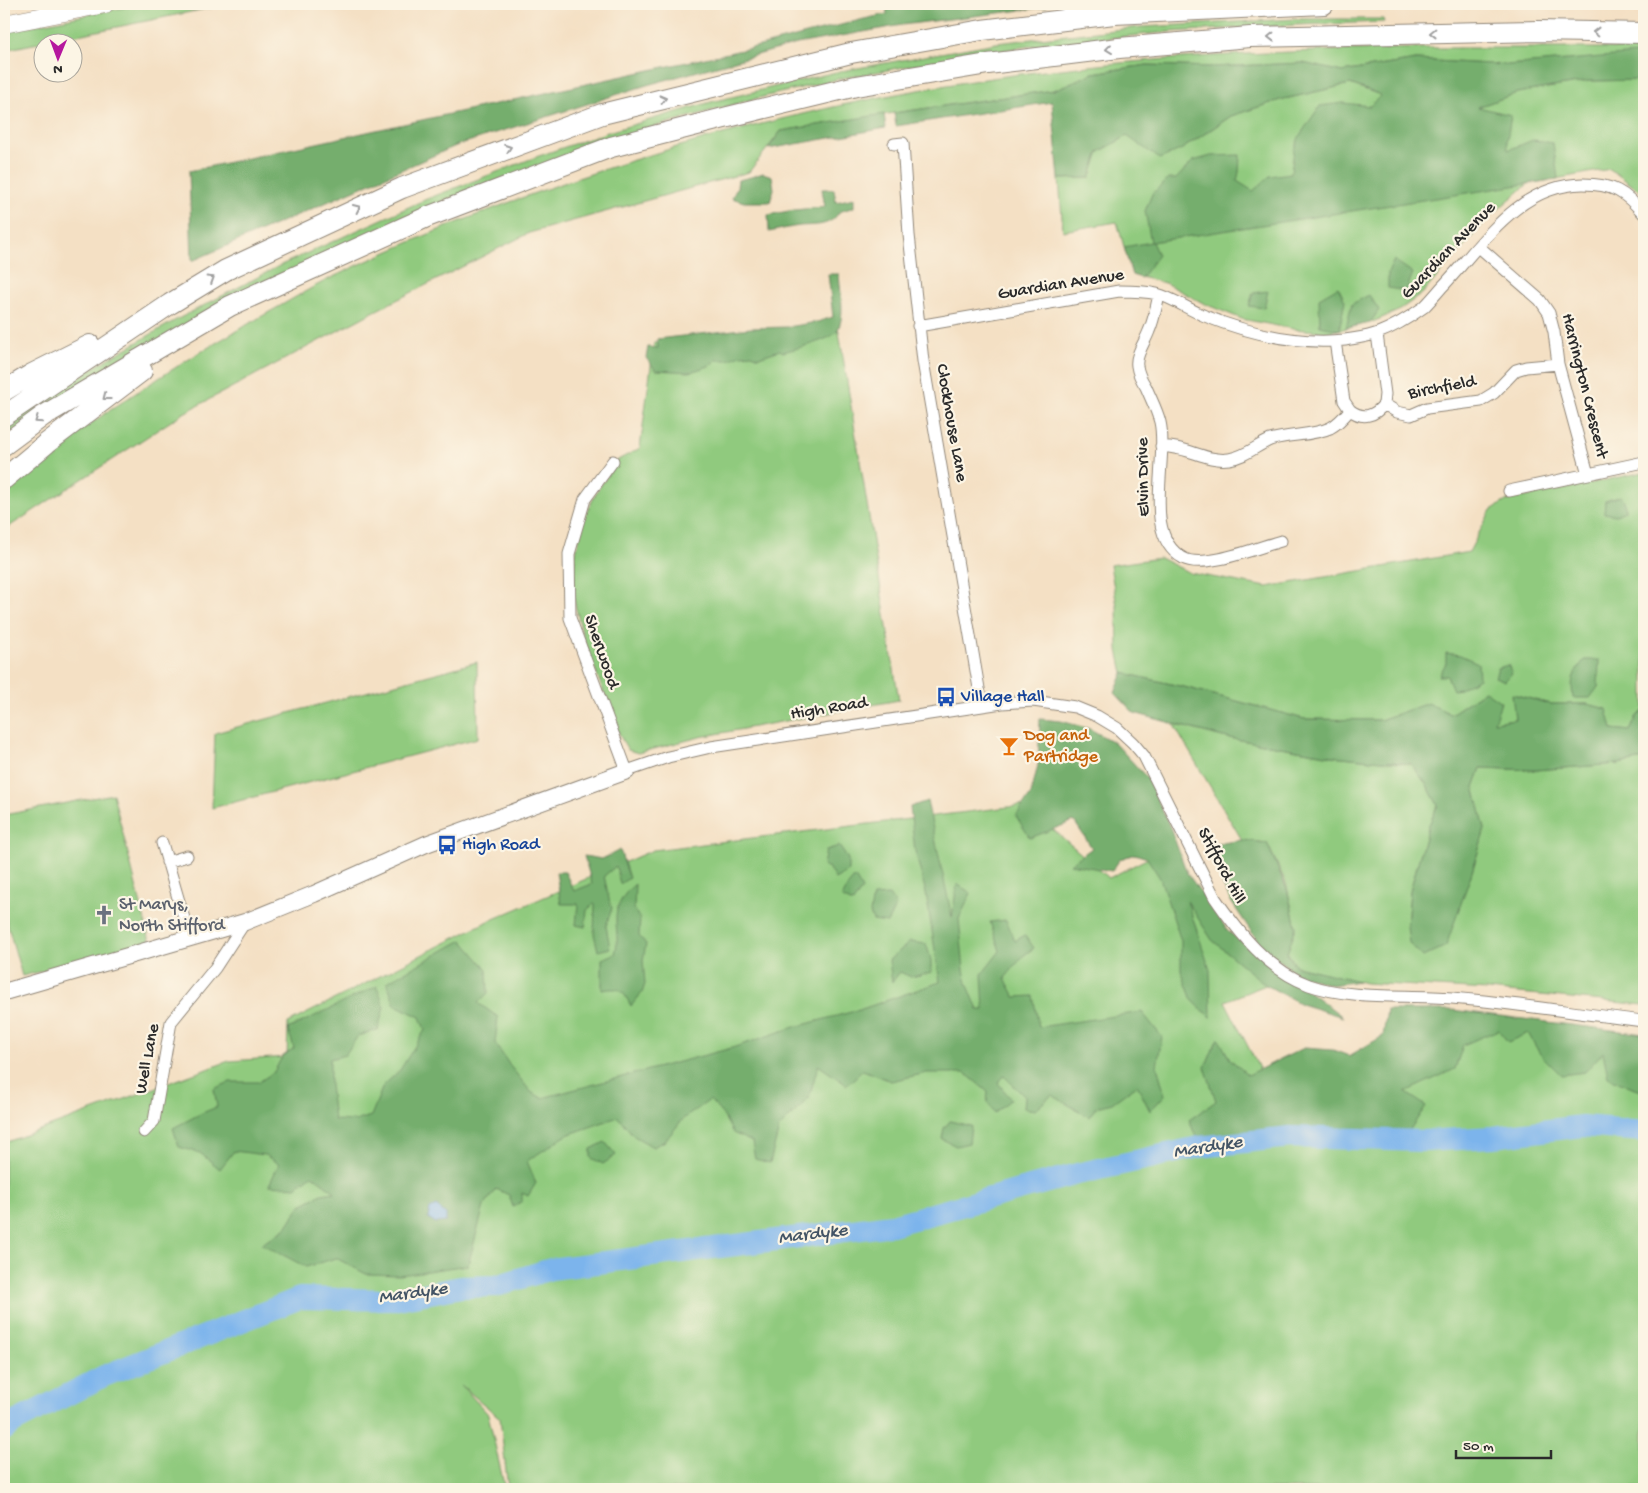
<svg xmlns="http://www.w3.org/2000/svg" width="1648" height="1493" viewBox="0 0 1648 1493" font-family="'Gochi Hand',sans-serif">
	<rect width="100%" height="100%" fill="#fcf5e5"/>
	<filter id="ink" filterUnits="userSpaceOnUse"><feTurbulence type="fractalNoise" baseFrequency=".02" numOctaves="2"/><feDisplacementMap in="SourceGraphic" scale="10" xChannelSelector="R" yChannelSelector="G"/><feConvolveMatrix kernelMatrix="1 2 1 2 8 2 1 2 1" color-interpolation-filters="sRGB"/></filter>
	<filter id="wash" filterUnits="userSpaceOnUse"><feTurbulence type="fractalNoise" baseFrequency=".0096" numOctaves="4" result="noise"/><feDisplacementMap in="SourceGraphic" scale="20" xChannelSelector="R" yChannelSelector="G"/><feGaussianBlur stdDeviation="1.12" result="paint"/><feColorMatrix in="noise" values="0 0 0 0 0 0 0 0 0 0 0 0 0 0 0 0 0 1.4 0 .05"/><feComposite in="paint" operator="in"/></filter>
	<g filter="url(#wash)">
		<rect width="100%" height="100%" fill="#f4e0c4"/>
		<path fill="#90ca7e" stroke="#5e7a54" d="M 142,4 L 230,4 L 4,50 L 4,31 Z
			M 1296,19 L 1383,19 L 1384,22 L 1294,25 L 1169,32 L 1023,47 L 926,63 L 843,78 L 750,100 L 646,129 L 448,199 L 4,436 L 4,426 L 99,364 L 176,320 L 281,265 L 424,200 L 536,157 L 608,132 L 711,102 L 836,72 L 996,43 L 1141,27 Z
			M 1425,48 L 1644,48 L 1644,55 L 1508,65 L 1416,60 L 1342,72 L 1303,63 L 1212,67 L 1147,65 L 1093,73 L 1054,90 L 894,113 L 781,131 L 749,172 L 529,233 L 373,312 L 182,414 L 4,530 L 4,487 C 87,423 173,366 264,315 C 286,303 308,289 331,278 C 390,249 452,224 513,201 C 668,144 828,102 992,78 C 1135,57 1280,51 1425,48 Z
			M 1644,80 L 1644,194 L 1610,169 L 1528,184 L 1490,216 L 1423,293 L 1398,311 L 1370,323 L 1329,332 L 1293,329 L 1242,319 L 1205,304 L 1165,283 L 1132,275 L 1117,222 L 1063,231 L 1059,179 L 1090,178 L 1099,152 L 1127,136 L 1182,149 L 1231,116 L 1280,100 L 1350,84 L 1394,100 L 1477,107 L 1517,93 L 1589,81 Z
			M 838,326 L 899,700 L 700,737 L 638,753 L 628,750 L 620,736 L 583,637 L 573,596 L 575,556 L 584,518 L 597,491 L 618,460 L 640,448 L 654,343 Z
			M 1644,472 L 1644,711 L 1637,716 L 1630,731 L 1612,729 L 1606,709 L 1587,704 L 1550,704 L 1513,694 L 1515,719 L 1494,722 L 1485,691 L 1451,714 L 1428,704 L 1380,720 L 1304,719 L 1184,687 L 1123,673 L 1118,650 L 1117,606 L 1110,565 L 1160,558 L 1190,573 L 1267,587 L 1469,552 L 1491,510 L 1506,501 Z
			M 477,662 L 478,738 L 212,808 L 215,733 Z
			M 1173,724 L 1223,737 L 1332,756 L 1411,764 L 1427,785 L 1438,805 L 1428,827 L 1410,891 L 1407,926 L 1459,906 L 1471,875 L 1485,829 L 1474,787 L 1481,768 L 1535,770 L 1618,764 L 1644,759 L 1644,1005 L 1488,990 L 1365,983 L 1296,966 L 1287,952 L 1296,927 L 1286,883 L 1267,843 L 1242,840 Z
			M 113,794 L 150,941 L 114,954 L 22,976 L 4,912 L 4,815 Z
			M 1025,805 L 1109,878 L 1162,851 L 1210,928 L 1266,985 L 1225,1001 L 1267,1084 L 1373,1057 L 1421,1023 L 1644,1042 L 1644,1489 L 508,1489 L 500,1418 L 461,1385 L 488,1414 L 505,1489 L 4,1489 L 4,1143 L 229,1061 L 287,1057 L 288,1023 L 482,924 L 653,850 Z"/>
		<path fill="#74ae6d" stroke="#506c4c" d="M 886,4 L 1045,4 L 1046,7 L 902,25 L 797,44 L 647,85 L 458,145 L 192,261 L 189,171 L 760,46 L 864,19 L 887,14 Z
			M 1637,54 L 1644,55 L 1644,80 L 1589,81 L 1517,93 L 1478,107 L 1511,115 L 1507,141 L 1508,150 L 1533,140 L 1553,143 L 1558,179 L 1152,242 L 1158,255 L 1141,278 L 1132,275 L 1124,247 L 1151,242 L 1145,211 L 1152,194 L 1168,179 L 1176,179 L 1193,161 L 1211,156 L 1240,155 L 1239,172 L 1237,181 L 1253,191 L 1270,176 L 1291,173 L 1294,150 L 1300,135 L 1320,106 L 1343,103 L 1370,106 L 1381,95 L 1350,84 L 1280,100 L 1231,116 L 1182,149 L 1160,159 L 1127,136 L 1099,152 L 1090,178 L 1059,179 L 1052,102 L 896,126 L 894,113 L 1054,90 L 1093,73 L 1147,65 L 1212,67 L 1303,63 L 1342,72 L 1416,60 L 1508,65 Z
			M 884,114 L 886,128 L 768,149 L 781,131 Z
			M 763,173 L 772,176 L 774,189 L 770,202 L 744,202 L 732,198 L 737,187 L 738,180 L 751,177 Z
			M 822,189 L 834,189 L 836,202 L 854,198 L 854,207 L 839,212 C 831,227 815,225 800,226 C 790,227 779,230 769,232 L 768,215 L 794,210 L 825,207 Z
			M 1394,260 L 1413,273 L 1406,291 L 1388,288 L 1388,273 Z
			M 828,274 L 839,274 C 840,291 846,316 837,331 C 832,340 794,349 783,352 L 780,350 L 759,357 L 752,354 L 741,355 L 728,360 L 716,360 L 709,366 L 690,372 L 656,370 L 646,358 L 648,347 L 658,348 L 657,339 L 751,328 L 787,327 L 817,322 L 833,317 Z
			M 1338,287 L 1345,301 L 1339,330 L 1320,326 L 1319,298 Z
			M 1268,291 L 1264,308 L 1249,306 L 1253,293 Z
			M 1369,295 L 1379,310 L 1370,323 L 1346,328 L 1352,304 Z
			M 1620,496 L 1624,500 L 1625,511 L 1616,515 L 1604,513 L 1605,501 Z
			M 1446,653 L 1460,655 L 1478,663 L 1479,678 L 1460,689 L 1453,690 L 1447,676 L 1439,676 L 1446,663 Z
			M 1584,660 L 1599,660 L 1598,687 L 1590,698 L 1573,698 C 1571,678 1572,677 1584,660 Z
			M 1508,665 L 1512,673 L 1505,681 L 1495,677 L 1498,668 Z
			M 1123,673 L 1184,687 L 1304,719 L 1380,720 L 1428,703 L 1451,714 L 1485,691 L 1501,702 L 1494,722 L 1515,719 L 1512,694 L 1550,704 L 1587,704 L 1607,709 L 1612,729 L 1630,731 L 1637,716 L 1644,711 L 1644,759 L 1618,764 L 1535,770 L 1481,768 L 1474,787 L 1485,829 L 1471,875 L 1446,946 L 1423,957 L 1409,943 L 1407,926 L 1410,891 L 1428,827 L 1438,805 L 1427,785 L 1411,764 L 1332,756 L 1223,737 L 1134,713 L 1115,693 Z
			M 1040,719 L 1061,721 L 1090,729 L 1115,743 L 1148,779 L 1170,827 L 1187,873 L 1229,932 L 1343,1017 L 1301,1004 L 1266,985 L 1212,940 L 1187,901 L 1210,970 L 1211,1018 L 1192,1000 L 1181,971 L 1181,941 L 1160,878 L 1147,858 L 1135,854 L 1120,859 L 1112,871 L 1070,864 L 1092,848 L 1074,821 L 1030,838 L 1016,816 L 1031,794 L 1038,765 Z
			M 927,801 L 952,917 L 957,884 L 971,893 L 959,919 L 964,970 L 967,983 L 978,1010 L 984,1010 L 982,974 L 1000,951 L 990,922 L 1006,920 L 1015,941 L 1025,935 L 1034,948 L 1023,956 L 1005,978 L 1015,997 L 1033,996 L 1039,1027 L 1142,1012 L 1162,1037 L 1157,1066 L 1165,1095 L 1150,1111 L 1137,1085 L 1112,1103 L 1096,1107 L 1089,1117 L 1052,1095 L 1035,1110 L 1024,1108 L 1025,1097 L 1004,1076 L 998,1083 L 1011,1099 L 995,1113 L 987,1102 L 988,1092 L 965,1073 L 927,1073 L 891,1081 L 863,1070 L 847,1085 L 818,1065 L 809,1098 L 779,1128 L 770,1163 L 755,1159 L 752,1142 L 733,1133 L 723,1115 L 710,1100 L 683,1119 L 665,1141 L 653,1147 L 634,1136 L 618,1117 L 567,1135 L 527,1161 L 536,1183 L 528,1196 L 522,1193 L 522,1201 L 513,1207 L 509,1195 L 496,1189 L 484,1206 L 468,1265 L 400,1275 L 366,1274 L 336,1258 L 306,1267 L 262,1244 L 285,1229 L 301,1205 L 322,1194 L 335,1192 L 312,1175 L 296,1187 L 269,1185 L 279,1164 L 265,1155 L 234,1151 L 220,1169 L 200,1153 L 179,1147 L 173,1128 L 202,1113 L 217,1107 L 214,1089 L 230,1082 L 259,1082 L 274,1072 L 282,1057 L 294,1048 L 288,1029 L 377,986 L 384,1007 L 378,1030 L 358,1036 L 345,1055 L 330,1059 L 330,1085 L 334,1120 L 355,1121 L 371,1116 L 383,1086 L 400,1070 L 425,1030 L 420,1017 L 395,1005 L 387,982 L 462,940 L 487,969 L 488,993 L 478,1003 L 498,1017 L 495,1043 L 510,1066 L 531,1092 L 542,1098 L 732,1048 L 791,1028 L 859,1010 L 940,982 L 926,893 L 915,851 L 910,807 Z
			M 1242,840 L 1267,843 L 1287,889 L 1296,927 L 1287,953 L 1296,966 L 1359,981 L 1331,985 L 1297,974 L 1263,949 L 1230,900 L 1220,879 L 1216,844 Z
			M 839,846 L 848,859 L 848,871 L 835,879 L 828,867 L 823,866 L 826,850 Z
			M 620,850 L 629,878 L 620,884 L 616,866 L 604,876 C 607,887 608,899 612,908 L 606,926 L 610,948 L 598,951 L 594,934 L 595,903 L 587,910 L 585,927 L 576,925 L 578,904 L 561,904 L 556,872 L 565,872 L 574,891 L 592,884 L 584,856 L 602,859 Z
			M 855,877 L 862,889 L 853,903 L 842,898 L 848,885 Z
			M 635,884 L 634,910 L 640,918 L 639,936 L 646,944 L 643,960 L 645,984 L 642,993 L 631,1006 C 622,989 621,987 602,990 L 602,959 L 615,954 C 619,938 616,933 616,918 C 616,905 625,892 635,884 Z
			M 889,895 L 896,905 L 887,923 L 873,921 L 870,913 L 873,896 Z
			M 910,942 L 926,944 L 931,959 L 931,973 L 911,977 L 900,972 L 892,982 L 889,960 Z
			M 1387,1010 L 1452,1010 L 1644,1034 L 1644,1092 L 1627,1086 L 1608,1077 L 1603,1052 L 1585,1072 L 1561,1075 L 1540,1054 L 1528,1033 L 1508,1042 L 1498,1030 L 1463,1045 L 1455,1069 L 1405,1092 L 1426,1106 L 1407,1134 L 1345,1130 L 1275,1129 L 1196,1137 L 1189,1120 L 1216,1101 L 1205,1067 L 1218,1038 L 1230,1059 L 1248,1075 L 1304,1048 L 1333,1050 L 1349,1056 L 1383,1036 Z
			M 950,1121 L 971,1126 L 969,1143 L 956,1146 L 942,1139 L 944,1128 Z
			M 605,1142 L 616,1155 L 603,1164 L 591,1158 L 591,1149 Z"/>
		<path fill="#7cb4ec" stroke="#54708c" d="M 436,1206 L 446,1214 L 446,1222 L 436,1223 L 428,1218 L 430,1209 Z"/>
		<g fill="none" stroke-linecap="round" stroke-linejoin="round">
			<path stroke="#7cb4ec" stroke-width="22" d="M 4,1430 L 13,1423 L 104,1376 L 300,1298 L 393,1300 L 461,1287 L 496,1286 L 551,1269 L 892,1225 L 1077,1174 L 1199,1147 L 1290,1137 L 1425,1141 L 1493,1137 L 1582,1126 L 1644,1131"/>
		</g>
	</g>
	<g filter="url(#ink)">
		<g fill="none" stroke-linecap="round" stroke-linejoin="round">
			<defs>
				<path id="street" d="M 894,144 L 903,143 L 909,235 L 923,361 L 982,706
					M 1478,246 L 1540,300 L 1549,313 L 1554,332 L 1558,364 L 1588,474
					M 1159,295 C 1156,307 1154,320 1149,331 C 1145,342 1135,355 1137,366 C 1138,374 1142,381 1146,387 C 1151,399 1157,410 1160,422 C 1169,460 1141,535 1183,558 C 1203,570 1259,547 1281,541
					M 918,326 L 1119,291 C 1132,291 1144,291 1157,294 C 1173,298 1189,310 1205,316 C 1250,334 1296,345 1345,340 C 1356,338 1368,337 1378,333 C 1394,327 1410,317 1424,307 C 1430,301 1436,294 1442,287 C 1482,245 1517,185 1583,184 C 1613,184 1625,192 1644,214
					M 1377,334 L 1385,394 L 1384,404
					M 1335,341 L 1344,401 L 1350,410
					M 1161,446 C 1170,447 1179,448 1188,451 C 1201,455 1214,461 1229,459 C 1245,457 1256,446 1270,440 C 1289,434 1312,436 1330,428 C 1338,424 1344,417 1350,410 C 1363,420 1375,416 1384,404 L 1397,412 L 1411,415 L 1427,408 L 1481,401 L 1494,393 L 1516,370 L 1526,367 L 1558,364
					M 613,461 L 585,499 L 569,554 L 570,618 L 627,771 L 668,757 L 711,747 L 1002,703 L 1033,701 L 1075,707 L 1097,716 L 1117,728 L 1133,743 L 1144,756 L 1215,898 C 1239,933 1268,970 1309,985 C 1352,1000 1406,994 1452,998 C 1516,1003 1580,1014 1644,1021
					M 1509,491 L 1644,462
					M 162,843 L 190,939
					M 167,862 L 187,856
					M 144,1132 L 154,1121 L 171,1022 L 215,968 L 245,922"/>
				<path id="secondary" d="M 4,992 L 245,922 L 314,894 L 426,844 L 627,771"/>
				<path id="primary" d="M 4,24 L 105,4"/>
				<path id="highway" d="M 4,391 L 32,374 L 90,345
					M 4,416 L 170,304 L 226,270 L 402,188 L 602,114 L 851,53 L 982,30 L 1114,14 L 1324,4
					M 4,445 L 43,416 L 230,306 L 427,217 L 611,147 L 728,117 L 856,86 L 988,64 L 1119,48 L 1250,37 L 1538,31 L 1644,33
					M 4,479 L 47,443 L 142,371"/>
			</defs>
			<use href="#street" stroke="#908678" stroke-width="13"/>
			<use href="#secondary" stroke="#908678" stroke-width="18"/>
			<use href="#primary" stroke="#908678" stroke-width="19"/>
			<use href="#highway" stroke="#908678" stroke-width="22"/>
			<use href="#street" stroke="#fff" stroke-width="11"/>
			<use href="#secondary" stroke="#fff" stroke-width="16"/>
			<use href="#primary" stroke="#fff" stroke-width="18"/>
			<use href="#highway" stroke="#fff" stroke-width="20"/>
		</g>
		<defs><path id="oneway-chevron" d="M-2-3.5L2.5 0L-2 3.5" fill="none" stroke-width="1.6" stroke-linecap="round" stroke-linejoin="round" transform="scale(1.25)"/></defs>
		<g stroke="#a0a0a0">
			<use href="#oneway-chevron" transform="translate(1596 32) rotate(-179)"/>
			<use href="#oneway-chevron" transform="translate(1433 33) rotate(179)"/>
			<use href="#oneway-chevron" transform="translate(1271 37) rotate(179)"/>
			<use href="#oneway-chevron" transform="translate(1109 49) rotate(173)"/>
			<use href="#oneway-chevron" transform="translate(663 99) rotate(-14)"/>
			<use href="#oneway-chevron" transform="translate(508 148) rotate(-20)"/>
			<use href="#oneway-chevron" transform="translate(357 208) rotate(-25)"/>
			<use href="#oneway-chevron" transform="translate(211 279) rotate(-32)"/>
			<use href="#oneway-chevron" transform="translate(106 397) rotate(142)"/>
			<use href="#oneway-chevron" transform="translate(38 420) rotate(145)"/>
		</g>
	</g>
	<defs>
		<symbol id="bus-bare" viewBox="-9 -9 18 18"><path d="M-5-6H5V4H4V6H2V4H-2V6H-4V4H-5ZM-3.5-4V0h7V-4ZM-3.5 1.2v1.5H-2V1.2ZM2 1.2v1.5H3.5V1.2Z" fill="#1a4fb4" stroke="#fcf5e5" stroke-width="2.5" paint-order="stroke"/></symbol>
		<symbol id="bar-bare" viewBox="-9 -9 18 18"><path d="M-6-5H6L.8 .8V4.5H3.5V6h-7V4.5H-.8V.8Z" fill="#e8710a" stroke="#fcf5e5" stroke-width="2.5" paint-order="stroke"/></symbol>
		<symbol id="church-bare" viewBox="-9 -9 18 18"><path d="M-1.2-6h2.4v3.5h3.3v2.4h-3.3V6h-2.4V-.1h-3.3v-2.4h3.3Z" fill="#6b7280" stroke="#fcf5e5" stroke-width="2.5" paint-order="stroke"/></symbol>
	</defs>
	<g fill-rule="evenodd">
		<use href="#bus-bare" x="932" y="683" width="28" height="28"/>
		<use href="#bar-bare" x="995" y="732" width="28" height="28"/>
		<use href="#bus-bare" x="433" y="831" width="28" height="28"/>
		<use href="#church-bare" x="90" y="901" width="28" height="28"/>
	</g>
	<g text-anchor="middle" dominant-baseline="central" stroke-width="4.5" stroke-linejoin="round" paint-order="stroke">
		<g font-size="18" fill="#2b2b2b" stroke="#fcf5e5">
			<text transform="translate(1449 251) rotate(-46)">Guardian Avenue</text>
			<text transform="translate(1061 285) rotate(-9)">Guardian Avenue</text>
			<text transform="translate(1584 386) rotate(76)">Harrington Crescent</text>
			<text transform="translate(1442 388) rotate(-11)">Birchfield</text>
			<text transform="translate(951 423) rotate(80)">Clockhouse Lane</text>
			<text transform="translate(1144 477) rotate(-91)">Elvin Drive</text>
			<text transform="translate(601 652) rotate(71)">Sherwood</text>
			<text transform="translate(829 709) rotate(-9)">High Road</text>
			<text transform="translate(1221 866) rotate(62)">Stifford Hill</text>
			<text transform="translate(148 1059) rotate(-79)">Well Lane</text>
		</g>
		<g font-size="18" fill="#164399" stroke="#fcf5e5" text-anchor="start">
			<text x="961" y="697">Village Hall</text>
			<text x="462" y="845">High Road</text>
		</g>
		<g font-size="18" fill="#c56008" stroke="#fcf5e5" text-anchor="start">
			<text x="1024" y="736">Dog and<tspan x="1024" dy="21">Partridge</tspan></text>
		</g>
		<g font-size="18" fill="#5b616d" stroke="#fcf5e5" text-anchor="start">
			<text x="119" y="905">St Marys,<tspan x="119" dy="21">North Stifford</tspan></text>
		</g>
		<g font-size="19" font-style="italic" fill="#435465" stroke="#fcf5e5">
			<text transform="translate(1208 1148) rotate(-9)">Mardyke</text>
			<text transform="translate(813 1235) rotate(-7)">Mardyke</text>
			<text transform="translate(413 1294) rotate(-8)">Mardyke</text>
		</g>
	</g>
	<rect width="1648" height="1493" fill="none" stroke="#fcf5e5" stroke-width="20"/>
	<g transform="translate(58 58) rotate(181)"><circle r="24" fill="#fcf5e5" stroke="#a8a49b"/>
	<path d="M0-4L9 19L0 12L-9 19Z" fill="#b5179e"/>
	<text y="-8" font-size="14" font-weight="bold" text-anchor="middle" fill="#2b2b2b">N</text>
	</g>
	<path d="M1456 1450v8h95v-8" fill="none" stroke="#2b2b2b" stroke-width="2.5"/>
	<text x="1463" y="1450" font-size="15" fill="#2b2b2b" stroke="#fcf5e5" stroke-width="4" paint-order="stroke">50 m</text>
</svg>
